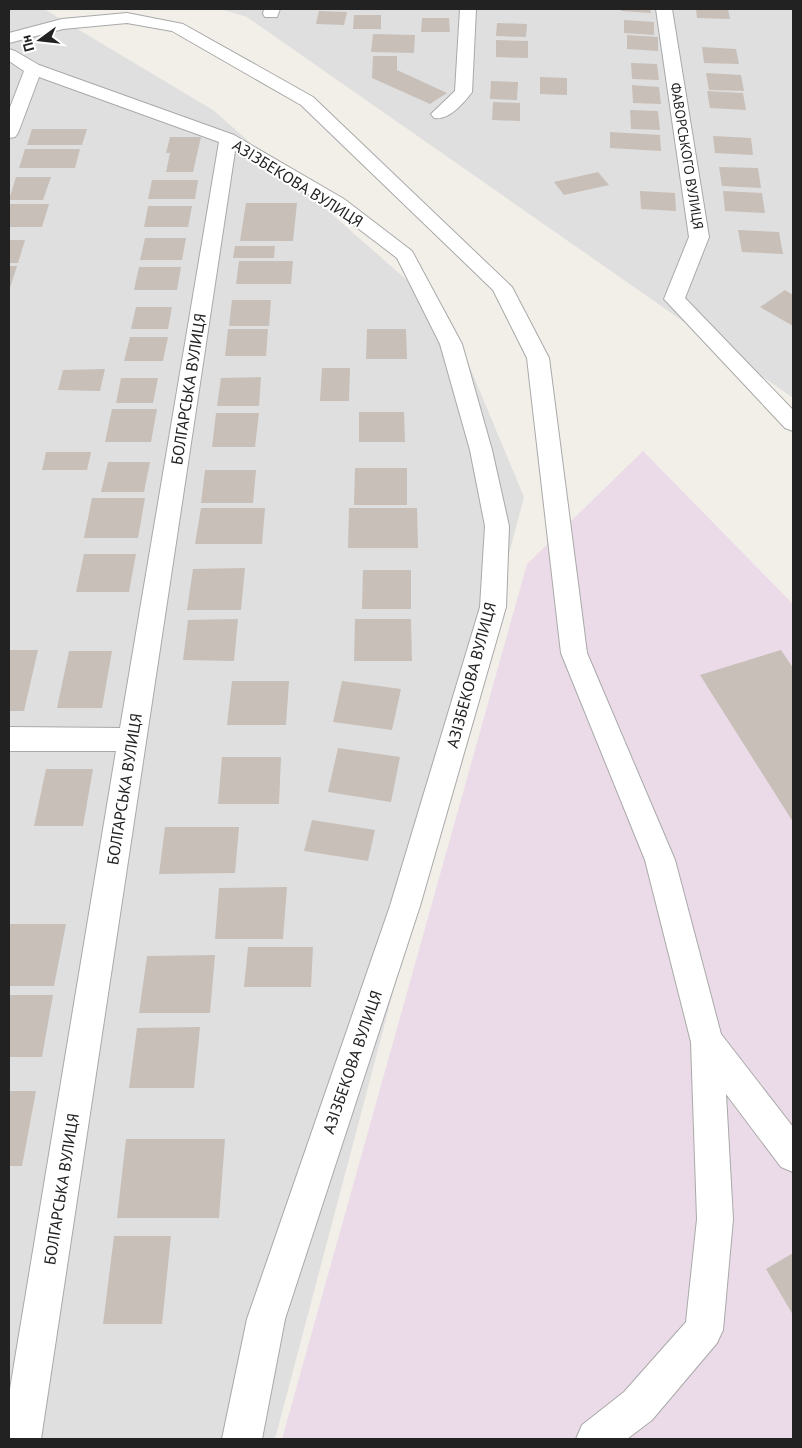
<svg xmlns="http://www.w3.org/2000/svg" width="802" height="1448" viewBox="0 0 802 1448" font-family="'PT Sans',sans-serif">
	<rect width="100%" height="100%" fill="#f2efe9"/>
	<path fill="#e0dfdf" d="M 9,9 L 44,9 L 213,110 L 449,317 L 524,497 L 275,1439 L 9,1439 Z
		M 221,9 L 793,9 L 793,398 L 247,17 Z"/>
	<path fill="#ebdbe8" d="M 643,451 L 793,604 L 793,1439 L 282,1439 L 527,564 Z"/>
	<path fill="#c7bfb8" d="M 621,9 L 650,9 L 651,13 L 621,11 Z
		M 696,9 L 728,9 L 730,19 L 697,18 Z
		M 319,11 L 347,12 L 344,25 L 316,24 Z
		M 354,15 L 381,15 L 381,29 L 353,29 Z
		M 422,18 L 449,18 L 450,32 L 421,32 Z
		M 624,20 L 654,22 L 654,35 L 624,33 Z
		M 497,23 L 527,24 L 526,37 L 496,36 Z
		M 373,34 L 415,35 L 414,53 L 371,52 Z
		M 627,35 L 658,37 L 658,51 L 627,49 Z
		M 496,40 L 528,41 L 528,58 L 496,57 Z
		M 702,47 L 736,49 L 739,64 L 704,63 Z
		M 373,56 L 397,56 L 397,70 L 447,93 L 430,104 L 372,78 Z
		M 631,63 L 657,64 L 659,80 L 632,79 Z
		M 706,73 L 741,75 L 744,91 L 709,90 Z
		M 540,77 L 567,78 L 567,95 L 540,94 Z
		M 491,81 L 518,82 L 517,100 L 490,99 Z
		M 632,85 L 659,87 L 661,104 L 633,103 Z
		M 707,91 L 743,93 L 746,110 L 710,108 Z
		M 493,102 L 520,103 L 520,121 L 492,120 Z
		M 630,110 L 658,111 L 660,130 L 631,129 Z
		M 32,129 L 87,129 L 82,145 L 27,145 Z
		M 610,132 L 660,135 L 661,151 L 610,148 Z
		M 713,136 L 751,138 L 753,155 L 715,153 Z
		M 170,137 L 201,137 L 193,172 L 166,172 L 170,153 L 166,153 Z
		M 25,149 L 80,149 L 75,168 L 19,168 Z
		M 719,167 L 758,168 L 761,188 L 722,186 Z
		M 598,172 L 609,185 L 564,195 L 554,182 Z
		M 16,177 L 51,177 L 43,200 L 9,200 Z
		M 152,180 L 198,180 L 195,199 L 148,199 Z
		M 640,191 L 675,193 L 676,211 L 641,209 Z
		M 723,191 L 762,193 L 765,213 L 725,211 Z
		M 246,203 L 297,203 L 293,241 L 240,241 Z
		M 9,204 L 49,204 L 42,227 L 9,227 Z
		M 148,206 L 192,206 L 188,227 L 144,227 Z
		M 738,230 L 779,232 L 783,254 L 742,252 Z
		M 145,238 L 186,238 L 182,260 L 140,260 Z
		M 9,240 L 25,240 L 18,263 L 9,263 Z
		M 235,246 L 275,246 L 274,258 L 233,258 Z
		M 239,261 L 293,261 L 291,284 L 236,284 Z
		M 9,266 L 17,266 L 9,291 Z
		M 139,267 L 181,267 L 177,290 L 134,290 Z
		M 785,290 L 793,295 L 793,326 L 760,307 Z
		M 232,300 L 271,300 L 269,326 L 229,326 Z
		M 136,307 L 172,307 L 168,329 L 131,329 Z
		M 228,329 L 268,329 L 266,356 L 225,356 Z
		M 367,329 L 406,329 L 407,359 L 366,359 Z
		M 130,337 L 168,337 L 163,361 L 124,361 Z
		M 322,368 L 350,368 L 349,401 L 320,401 Z
		M 105,369 L 100,391 L 58,390 L 63,370 Z
		M 261,377 L 259,406 L 217,406 L 221,378 Z
		M 121,378 L 158,378 L 153,403 L 116,403 Z
		M 112,409 L 157,409 L 151,442 L 105,442 Z
		M 359,412 L 404,412 L 405,442 L 359,442 Z
		M 216,413 L 259,413 L 255,447 L 212,447 Z
		M 46,452 L 91,452 L 87,470 L 42,470 Z
		M 108,462 L 150,462 L 144,492 L 101,492 Z
		M 355,468 L 407,468 L 407,505 L 354,505 Z
		M 205,470 L 256,470 L 253,503 L 201,503 Z
		M 92,498 L 145,498 L 138,538 L 84,538 Z
		M 201,508 L 265,508 L 262,544 L 195,544 Z
		M 349,508 L 417,508 L 418,548 L 348,548 Z
		M 84,554 L 136,554 L 129,592 L 76,592 Z
		M 245,568 L 241,610 L 187,610 L 193,569 Z
		M 363,570 L 411,570 L 411,609 L 362,609 Z
		M 238,619 L 234,661 L 183,660 L 188,620 Z
		M 355,619 L 411,619 L 412,661 L 354,661 Z
		M 9,650 L 38,650 L 24,711 L 9,711 Z
		M 781,650 L 793,668 L 793,822 L 700,675 Z
		M 69,651 L 112,651 L 102,708 L 57,708 Z
		M 232,681 L 289,681 L 286,725 L 227,725 Z
		M 342,681 L 401,689 L 392,730 L 333,722 Z
		M 338,748 L 400,757 L 391,802 L 328,792 Z
		M 222,757 L 281,757 L 279,804 L 218,804 Z
		M 46,769 L 93,769 L 83,826 L 34,826 Z
		M 312,820 L 375,830 L 368,861 L 304,851 Z
		M 165,827 L 239,827 L 235,873 L 159,874 Z
		M 287,887 L 283,939 L 215,939 L 219,888 Z
		M 9,924 L 66,924 L 54,986 L 9,986 Z
		M 248,947 L 313,947 L 311,987 L 244,987 Z
		M 215,955 L 210,1013 L 139,1013 L 147,956 Z
		M 9,995 L 53,995 L 42,1057 L 9,1057 Z
		M 200,1027 L 194,1088 L 129,1088 L 137,1028 Z
		M 9,1091 L 36,1091 L 22,1166 L 9,1166 Z
		M 126,1139 L 225,1139 L 219,1218 L 117,1218 Z
		M 114,1236 L 171,1236 L 162,1324 L 103,1324 Z
		M 793,1253 L 793,1315 L 766,1269 Z"/>
	<g fill="none" stroke-linecap="round" stroke-linejoin="round">
		<defs>
			<path id="minor" d="M 264,9 L 280,9 L 277,17 L 265,17 L 263,14 Z
				M 460,9 L 476,9 L 472,92 C 464,103 448,121 434,118 L 431,114 L 455,91 Z
				M 656,9 L 672,9 L 709,237 L 685,298 L 793,410 L 793,431 L 785,428 L 664,299 L 689,237 Z
				M 127,13 L 183,24 L 313,97 L 512,287 L 549,358 L 587,653 L 675,860 L 721,1034 L 793,1127 L 793,1172 L 781,1167 L 726,1094 L 733,1219 L 723,1330 L 717,1343 L 652,1420 L 627,1439 L 576,1439 L 582,1425 L 624,1392 L 686,1322 L 697,1219 L 691,1042 L 645,860 L 561,653 L 527,358 L 493,290 L 301,105 L 172,31 L 127,23 L 63,29 L 9,43 L 9,33 L 62,19 Z
				M 9,49 L 15,51 L 39,65 L 234,135 L 344,199 L 412,251 L 462,344 L 492,450 L 509,526 L 506,607 L 420,906 L 285,1319 L 262,1439 L 222,1439 L 247,1319 L 390,906 L 480,607 L 485,526 L 470,450 L 440,344 L 397,258 L 330,207 L 235,151 L 41,1439 L 9,1439 L 9,1395 L 116,751 L 9,751 L 9,727 L 120,728 L 219,142 L 39,77 L 18,133 L 15,137 L 9,138 L 9,110 L 24,71 L 9,61 Z"/>
		</defs>
		<use href="#minor" stroke="#a9a9a9" stroke-width="2"/>
		<use href="#minor" fill="#fff" fill-rule="evenodd"/>
	</g>
	<g text-anchor="middle" dominant-baseline="central" stroke-width="4" stroke-linejoin="round" paint-order="stroke">
		<g font-size="14" fill="#222" stroke="#fff">
			<text transform="translate(687 156) rotate(81)">ФАВОРСЬКОГО ВУЛИЦЯ</text>
		</g>
		<g font-size="16" fill="#222" stroke="#fff">
			<text transform="translate(298 183) rotate(32)">АЗІЗБЕКОВА ВУЛИЦЯ</text>
			<text transform="translate(188 389) rotate(-81)">БОЛГАРСЬКА ВУЛИЦЯ</text>
			<text transform="translate(471 675) rotate(-75)">АЗІЗБЕКОВА ВУЛИЦЯ</text>
			<text transform="translate(124 789) rotate(-81)">БОЛГАРСЬКА ВУЛИЦЯ</text>
			<text transform="translate(352 1062) rotate(-71)">АЗІЗБЕКОВА ВУЛИЦЯ</text>
			<text transform="translate(61 1189) rotate(-81)">БОЛГАРСЬКА ВУЛИЦЯ</text>
		</g>
	</g>
	<rect width="802" height="1448" fill="none" stroke="#222222" stroke-width="20"/>
	<g transform="translate(40 40) rotate(255)" stroke="#ffffff" stroke-width="4" paint-order="stroke">
	<path d="M0-4L9 19L0 12L-9 19Z" fill="#222222"/>
	<text y="-8" font-size="14" font-weight="bold" text-anchor="middle" fill="#222222">Пн</text>
	</g>
</svg>
